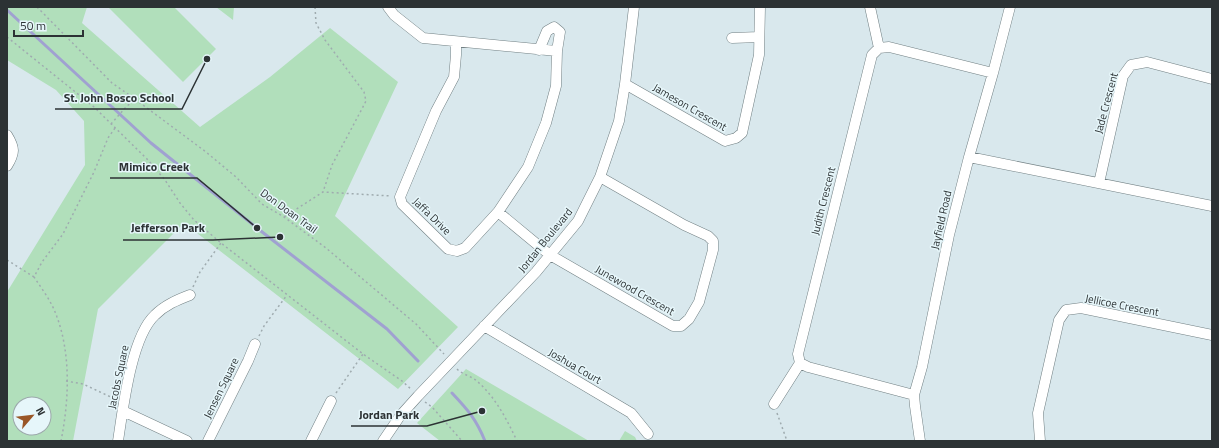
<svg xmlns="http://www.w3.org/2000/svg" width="1219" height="448" viewBox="0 0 1219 448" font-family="'Titillium Web',sans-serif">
	<rect width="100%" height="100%" fill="#d9e8ed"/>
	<path fill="#b1dfbb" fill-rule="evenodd" d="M 7,7 L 87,7 L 82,23 L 200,127 L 270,77 L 330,28 L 398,82 L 335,216 L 458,327 L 398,389 L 184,223 L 98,309 L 73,441 L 7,441 L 7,292 L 85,165 L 84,121 L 56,90 L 7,60 ZM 20,404 L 44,404 L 44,428 L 20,428 Z
		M 108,7 L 174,7 L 216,49 L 183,82 Z
		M 216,7 L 234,7 L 233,20 Z
		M 466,369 L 589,441 L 440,441 L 417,423 Z
		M 625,431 L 635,437 L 637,441 L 619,441 Z"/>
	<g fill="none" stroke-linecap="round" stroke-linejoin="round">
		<path stroke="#a0a1d1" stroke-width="3" d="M 7,10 L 151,143 L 257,228 L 387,329 L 418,361
			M 452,393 C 468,410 476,419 485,441"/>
		<defs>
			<path id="minor" d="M 388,7 L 394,15 L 423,38 L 557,51 L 556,86 L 546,123 L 528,167 L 498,212 L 465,248 L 457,251 L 448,249 L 402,204 L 400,197 L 436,111 L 454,77 L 456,55 L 456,42
				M 870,7 L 879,48
				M 732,38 L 759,37
				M 539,50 L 547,31 L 554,27 L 560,32 L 557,51
				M 625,84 L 725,141 L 736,138 L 742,133 L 759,55 L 760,7
				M 7,135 C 15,148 15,153 7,166
				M 969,157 L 1212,206
				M 1099,183 L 1123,76 L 1131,65 L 1147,62 L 1212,79
				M 498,212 L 550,255 L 673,326 L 681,326 L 689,319 L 699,302 L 713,250 L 713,241 L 708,236 L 684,225 L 600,177
				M 484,326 L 631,413 L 648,434
				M 914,395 L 808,367 L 800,363 L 798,354 L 872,55 L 879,48 L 889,47 L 993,73
				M 774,404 L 800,363
				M 123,411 L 187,441
				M 118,441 C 123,409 131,337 155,315 C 165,305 177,300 190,295
				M 208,441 L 248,361 L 255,344
				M 311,441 L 331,401
				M 383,441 L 400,416 L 418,396 L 536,272 L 578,221 L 600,177 L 619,121 L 625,84 L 634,7
				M 920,441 L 915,406 L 914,395 L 922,367 L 949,235 L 969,157 L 993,73 L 1010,7
				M 1040,441 L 1038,413 L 1059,320 L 1066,310 L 1081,308 L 1212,335"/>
		</defs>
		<use href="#minor" stroke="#728084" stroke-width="11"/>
		<path stroke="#9fabaf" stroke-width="1.5" stroke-dasharray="2 3" stroke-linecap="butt" d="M 37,7 L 112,83 L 135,99 L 206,152 L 236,177 L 262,204 L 284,217 L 326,248 L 416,324 L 444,354
			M 315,7 L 316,23 L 325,40 L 364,92 L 366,101 L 364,105 L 332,165 L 323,192
			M 7,37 L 94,107 L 148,160 L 165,180 L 180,203 L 194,220 L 221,243 L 363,354 L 402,381 L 412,390
			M 111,124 L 126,107 L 135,99
			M 284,217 L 323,192 L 391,196
			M 7,260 L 34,277
			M 193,287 L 200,272 L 221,243
			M 259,336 L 264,326 L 287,295
			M 457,369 C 463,375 472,376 478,382 C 496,398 507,420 517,441
			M 66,381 L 83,384 L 115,399
			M 336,393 L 363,354
			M 425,402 L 432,407 L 462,441
			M 777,413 L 787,441
			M 61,441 C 69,401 71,355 57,317 C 52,302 42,289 34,277 L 42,262 L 63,234 L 94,172 L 108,138 L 115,128"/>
		<use href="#minor" stroke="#fff" stroke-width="10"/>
	</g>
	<g text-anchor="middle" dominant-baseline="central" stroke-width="3" stroke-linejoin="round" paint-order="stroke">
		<g font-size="11" fill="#2c3234" stroke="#e6f6fa">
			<text transform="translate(1106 103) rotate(-75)">Jade Crescent</text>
			<text transform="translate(690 107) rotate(30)">Jameson Crescent</text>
			<text transform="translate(823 201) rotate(-76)">Judith Crescent</text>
			<text transform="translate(289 211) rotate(36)">Don Doan Trail</text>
			<text transform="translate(432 216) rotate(44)">Jaffa Drive</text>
			<text transform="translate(941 220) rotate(-77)">Jayfield Road</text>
			<text transform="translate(545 240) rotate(-51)">Jordan Boulevard</text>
			<text transform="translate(635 290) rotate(30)">Junewood Crescent</text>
			<text transform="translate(1122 305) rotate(11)">Jellicoe Crescent</text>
			<text transform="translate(575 366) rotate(30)">Joshua Court</text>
			<text transform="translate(118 377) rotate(-78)">Jacobs Square</text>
			<text transform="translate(221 388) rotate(-64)">Jensen Square</text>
		</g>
	</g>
	<path fill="none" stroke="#2c3234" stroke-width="1.5" d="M207 59L182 109H55M257 228L197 178H110M280 237L213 240H123M482 411L427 426H351"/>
	<g fill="#2c3234" stroke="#e6f6fa" stroke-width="1.5">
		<circle cx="207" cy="59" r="4"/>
		<circle cx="257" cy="228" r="4"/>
		<circle cx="280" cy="237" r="4"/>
		<circle cx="482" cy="411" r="4"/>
	</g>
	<g font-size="12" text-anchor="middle" font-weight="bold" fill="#2c3234" stroke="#e6f6fa" stroke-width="3" stroke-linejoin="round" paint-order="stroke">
		<text x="119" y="102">St. John Bosco School</text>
		<text x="154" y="171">Mimico Creek</text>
		<text x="168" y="232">Jefferson Park</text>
		<text x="389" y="419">Jordan Park</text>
	</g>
	<rect width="1219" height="448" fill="none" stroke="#2c3234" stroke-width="16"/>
	<g transform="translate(32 416) rotate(62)"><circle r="19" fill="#e6f6fa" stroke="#9ca8ab"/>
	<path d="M0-3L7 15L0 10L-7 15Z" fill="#995627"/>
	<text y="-6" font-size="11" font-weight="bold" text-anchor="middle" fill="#2c3234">N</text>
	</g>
	<path d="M14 30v6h69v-6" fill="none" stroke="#2c3234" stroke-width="2"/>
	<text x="20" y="30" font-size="12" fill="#2c3234" stroke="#e6f6fa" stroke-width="3" paint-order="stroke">50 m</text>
</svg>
